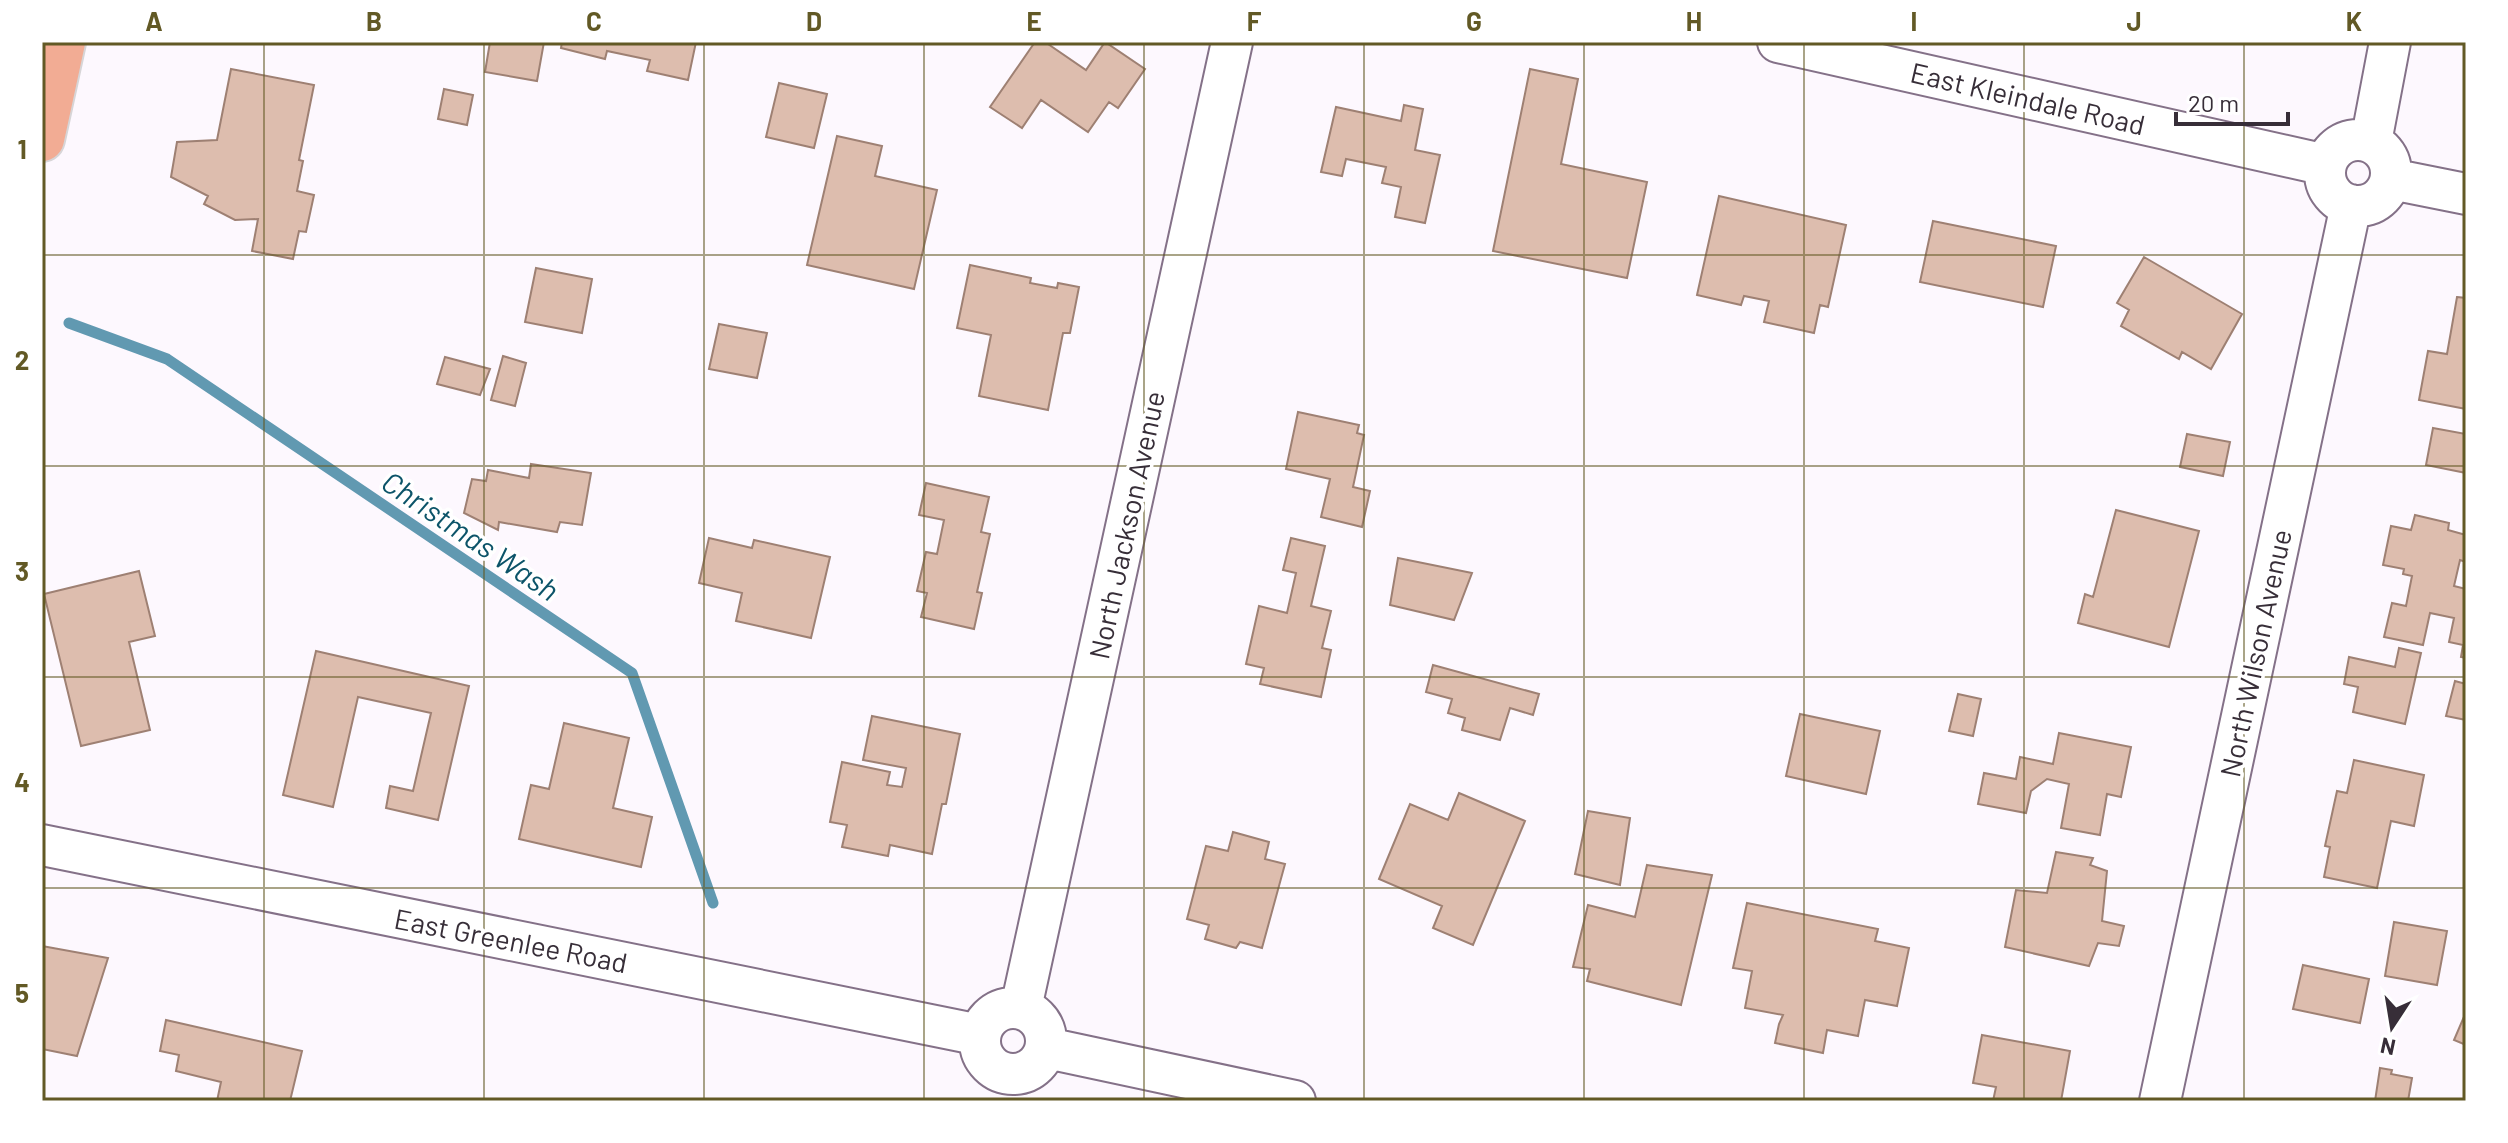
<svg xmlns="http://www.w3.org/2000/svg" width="2508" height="1143" viewBox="0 0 2508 1143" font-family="Barlow,sans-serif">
	<rect width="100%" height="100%" fill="#fdf8fe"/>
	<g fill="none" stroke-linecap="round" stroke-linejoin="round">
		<path stroke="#6199b1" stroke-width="11" d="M 69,323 L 167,359 L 632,673 L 713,903"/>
	</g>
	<path fill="#ddbdae" stroke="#9e8073" stroke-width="2" d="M 490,42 L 544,42 L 537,81 L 485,72 Z
		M 562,42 L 696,42 L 688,80 L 647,71 L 650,60 L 607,51 L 605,59 L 561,48 Z
		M 1035,42 L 1045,42 L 1086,70 L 1105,42 L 1145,69 L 1118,108 L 1109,102 L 1088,132 L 1041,100 L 1022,128 L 990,107 Z
		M 231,69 L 314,85 L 299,160 L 303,161 L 297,191 L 314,195 L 306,232 L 299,231 L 293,259 L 252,251 L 258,219 L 235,220 L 204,204 L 208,196 L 171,177 L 177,142 L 217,140 Z
		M 1530,69 L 1578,79 L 1561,164 L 1647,182 L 1627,278 L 1493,251 Z
		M 779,83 L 827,94 L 814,148 L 766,137 Z
		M 444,89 L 473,95 L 467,125 L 438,119 Z
		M 1404,105 L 1423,109 L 1415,150 L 1440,155 L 1425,223 L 1395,217 L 1401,187 L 1382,183 L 1386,167 L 1346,159 L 1342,176 L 1321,172 L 1336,107 L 1401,121 Z
		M 837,136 L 882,146 L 875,176 L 937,190 L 914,289 L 807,265 Z
		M 1719,196 L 1846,225 L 1828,307 L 1820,305 L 1814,333 L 1764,322 L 1769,301 L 1744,296 L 1741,305 L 1697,295 Z
		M 1933,221 L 2056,246 L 2043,307 L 1920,282 Z
		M 2144,257 L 2242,314 L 2211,369 L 2182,352 L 2179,359 L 2121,326 L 2129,310 L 2117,303 Z
		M 970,265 L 1031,278 L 1030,283 L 1057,288 L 1058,283 L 1079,287 L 1070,333 L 1063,333 L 1048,410 L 979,396 L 991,335 L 957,328 Z
		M 536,268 L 592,279 L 582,333 L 525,322 Z
		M 2457,297 L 2466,298 L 2466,409 L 2419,400 L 2428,351 L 2447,354 Z
		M 719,324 L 767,333 L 757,378 L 709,369 Z
		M 503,356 L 526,363 L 515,406 L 491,400 Z
		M 445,357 L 490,369 L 480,395 L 437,384 Z
		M 1298,412 L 1359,425 L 1357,433 L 1364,435 L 1353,487 L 1370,491 L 1362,527 L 1321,517 L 1330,479 L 1286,469 Z
		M 2433,428 L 2466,434 L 2466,473 L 2426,465 Z
		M 2187,434 L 2230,442 L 2223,476 L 2180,467 Z
		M 531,464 L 591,473 L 582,525 L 560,522 L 557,532 L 499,522 L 498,530 L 464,513 L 472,479 L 486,481 L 488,470 L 529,478 Z
		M 926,483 L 989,497 L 981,532 L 990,534 L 977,592 L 982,593 L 974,629 L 921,617 L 927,593 L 917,591 L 926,552 L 937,554 L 944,520 L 919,515 Z
		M 2116,510 L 2199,531 L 2169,647 L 2078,623 L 2085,594 L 2093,597 Z
		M 2415,515 L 2449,523 L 2448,530 L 2466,535 L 2466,562 L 2460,560 L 2454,586 L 2466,589 L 2466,658 L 2461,657 L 2463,645 L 2449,642 L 2454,618 L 2430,613 L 2423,645 L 2384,637 L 2392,603 L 2406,606 L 2412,576 L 2403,574 L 2404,569 L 2383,565 L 2391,526 L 2411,530 Z
		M 709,538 L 752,548 L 754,540 L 830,557 L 811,638 L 736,621 L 742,593 L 699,583 Z
		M 1291,538 L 1325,546 L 1311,606 L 1331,611 L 1322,648 L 1331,650 L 1321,697 L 1260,684 L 1264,668 L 1246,664 L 1259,606 L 1287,613 L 1296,573 L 1283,570 Z
		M 1398,558 L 1472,573 L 1454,620 L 1390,605 Z
		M 139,571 L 155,636 L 129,642 L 150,730 L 81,746 L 44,594 Z
		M 2399,648 L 2421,653 L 2405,724 L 2353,712 L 2358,687 L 2344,684 L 2349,657 L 2395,667 Z
		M 316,651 L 469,686 L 438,820 L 386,808 L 390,786 L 413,791 L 431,713 L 358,697 L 333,807 L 283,795 Z
		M 1433,665 L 1539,694 L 1533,715 L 1510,708 L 1500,740 L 1462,730 L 1465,718 L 1448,713 L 1452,699 L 1426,692 Z
		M 2455,681 L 2466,684 L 2466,720 L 2446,716 Z
		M 1958,694 L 1981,699 L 1973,736 L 1949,731 Z
		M 1800,714 L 1880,731 L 1866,794 L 1786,776 Z
		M 872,716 L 960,734 L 946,804 L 942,804 L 932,854 L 890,845 L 888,856 L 842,847 L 847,825 L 830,822 L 842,762 L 890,772 L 887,785 L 902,787 L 906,768 L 863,760 Z
		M 564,723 L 629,738 L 613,808 L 652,817 L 641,867 L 519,839 L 531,785 L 549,789 Z
		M 2059,733 L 2131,747 L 2121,797 L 2107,794 L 2100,835 L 2061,828 L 2069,784 L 2047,779 L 2031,791 L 2026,813 L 1978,804 L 1984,773 L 2016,779 L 2020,757 L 2053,764 Z
		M 2354,760 L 2424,775 L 2414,826 L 2391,821 L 2377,888 L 2324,877 L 2330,847 L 2325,846 L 2337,791 L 2347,793 Z
		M 1459,793 L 1525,821 L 1473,945 L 1433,928 L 1442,906 L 1379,879 L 1410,804 L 1448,820 Z
		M 1588,811 L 1630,818 L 1620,885 L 1575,874 Z
		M 1233,832 L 1269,842 L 1265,859 L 1285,864 L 1262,948 L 1240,942 L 1236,948 L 1205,939 L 1209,925 L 1187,919 L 1206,846 L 1228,851 Z
		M 2056,852 L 2093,858 L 2090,865 L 2107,871 L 2102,921 L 2124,926 L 2119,946 L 2098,943 L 2089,966 L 2005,947 L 2016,890 L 2047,893 Z
		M 1647,865 L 1712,875 L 1681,1005 L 1587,981 L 1590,969 L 1573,967 L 1588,905 L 1635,917 Z
		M 1747,903 L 1878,929 L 1875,941 L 1909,948 L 1897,1006 L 1865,1000 L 1858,1036 L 1827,1030 L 1823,1053 L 1775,1043 L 1779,1024 L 1783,1015 L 1745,1008 L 1752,971 L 1733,968 Z
		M 2394,922 L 2447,931 L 2437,985 L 2385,976 Z
		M 42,946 L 108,958 L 77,1056 L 42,1049 Z
		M 2303,965 L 2369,979 L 2360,1023 L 2293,1009 Z
		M 2466,1012 L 2466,1045 L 2454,1040 Z
		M 166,1020 L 302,1051 L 290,1101 L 217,1101 L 221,1082 L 176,1071 L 179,1055 L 160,1051 Z
		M 1982,1035 L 2070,1051 L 2061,1101 L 1993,1101 L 1996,1087 L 1973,1083 Z
		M 2380,1068 L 2392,1070 L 2391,1074 L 2412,1078 L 2408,1101 L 2375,1101 Z"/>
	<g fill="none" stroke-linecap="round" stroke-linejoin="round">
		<defs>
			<path id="minor" d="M 1778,42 L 2326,165
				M2325 173a33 33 0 1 1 66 0a33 33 0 1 1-66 0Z
				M 2371,142 L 2390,42
				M 2391,179 L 2466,194
				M 42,845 L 980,1035
				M980 1041a33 33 0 1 1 66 0a33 33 0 1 1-66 0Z
				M 1021,1008 L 1232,42
				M 1047,1048 L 1295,1101
				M 2160,1101 L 2351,205"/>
			<path id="major" d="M 42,139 L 63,42"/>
		</defs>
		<use href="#minor" stroke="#847188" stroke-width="44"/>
		<use href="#major" stroke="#d7d5d7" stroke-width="48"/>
		<use href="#minor" stroke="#fff" stroke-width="40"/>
		<use href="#major" stroke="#f2ac94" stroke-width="44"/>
	</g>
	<path fill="none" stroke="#625925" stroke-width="2" stroke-opacity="0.55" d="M 264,42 L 264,1101M 484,42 L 484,1101M 704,42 L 704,1101M 924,42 L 924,1101M 1144,42 L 1144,1101M 1364,42 L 1364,1101M 1584,42 L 1584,1101M 1804,42 L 1804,1101M 2024,42 L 2024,1101M 2244,42 L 2244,1101M 42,255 L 2466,255M 42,466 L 2466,466M 42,677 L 2466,677M 42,888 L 2466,888"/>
	<g text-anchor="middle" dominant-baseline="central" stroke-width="7" stroke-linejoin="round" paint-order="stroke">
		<g font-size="28" fill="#372e38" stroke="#fff">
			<text transform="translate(2028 98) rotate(13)">East Kleindale Road</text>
			<text transform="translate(1126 525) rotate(-78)">North Jackson Avenue</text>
			<text transform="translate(2255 653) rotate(-78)">North Wilson Avenue</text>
			<text transform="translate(511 940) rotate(11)">East Greenlee Road</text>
		</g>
		<g font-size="30" font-style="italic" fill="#0c5469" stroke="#fff">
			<text transform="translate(471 535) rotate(34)">Christmas Wash</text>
		</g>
	</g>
	<rect width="2508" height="1143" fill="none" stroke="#ffffff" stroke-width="88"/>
	<g transform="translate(2392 1027) rotate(192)" stroke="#ffffff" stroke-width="6" paint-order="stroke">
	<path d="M0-6L14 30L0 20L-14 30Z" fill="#372e38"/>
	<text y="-12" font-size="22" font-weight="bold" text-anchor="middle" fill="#372e38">N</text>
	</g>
	<path d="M2176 112v12h112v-12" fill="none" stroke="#372e38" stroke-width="4"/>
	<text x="2188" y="112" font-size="24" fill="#372e38" stroke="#ffffff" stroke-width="6" paint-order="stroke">20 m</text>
	<rect x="44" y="44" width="2420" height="1055" fill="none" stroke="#625925" stroke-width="3"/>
	<g font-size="26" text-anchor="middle" font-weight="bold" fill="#625925">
		<text x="154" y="31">A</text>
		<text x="374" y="31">B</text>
		<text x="594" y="31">C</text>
		<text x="814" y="31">D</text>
		<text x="1034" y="31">E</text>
		<text x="1254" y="31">F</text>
		<text x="1474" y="31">G</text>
		<text x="1694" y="31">H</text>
		<text x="1914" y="31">I</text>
		<text x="2134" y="31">J</text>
		<text x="2354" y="31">K</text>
		<text x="22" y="159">1</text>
		<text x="22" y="370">2</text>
		<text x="22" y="581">3</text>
		<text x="22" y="792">4</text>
		<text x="22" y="1003">5</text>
	</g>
</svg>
